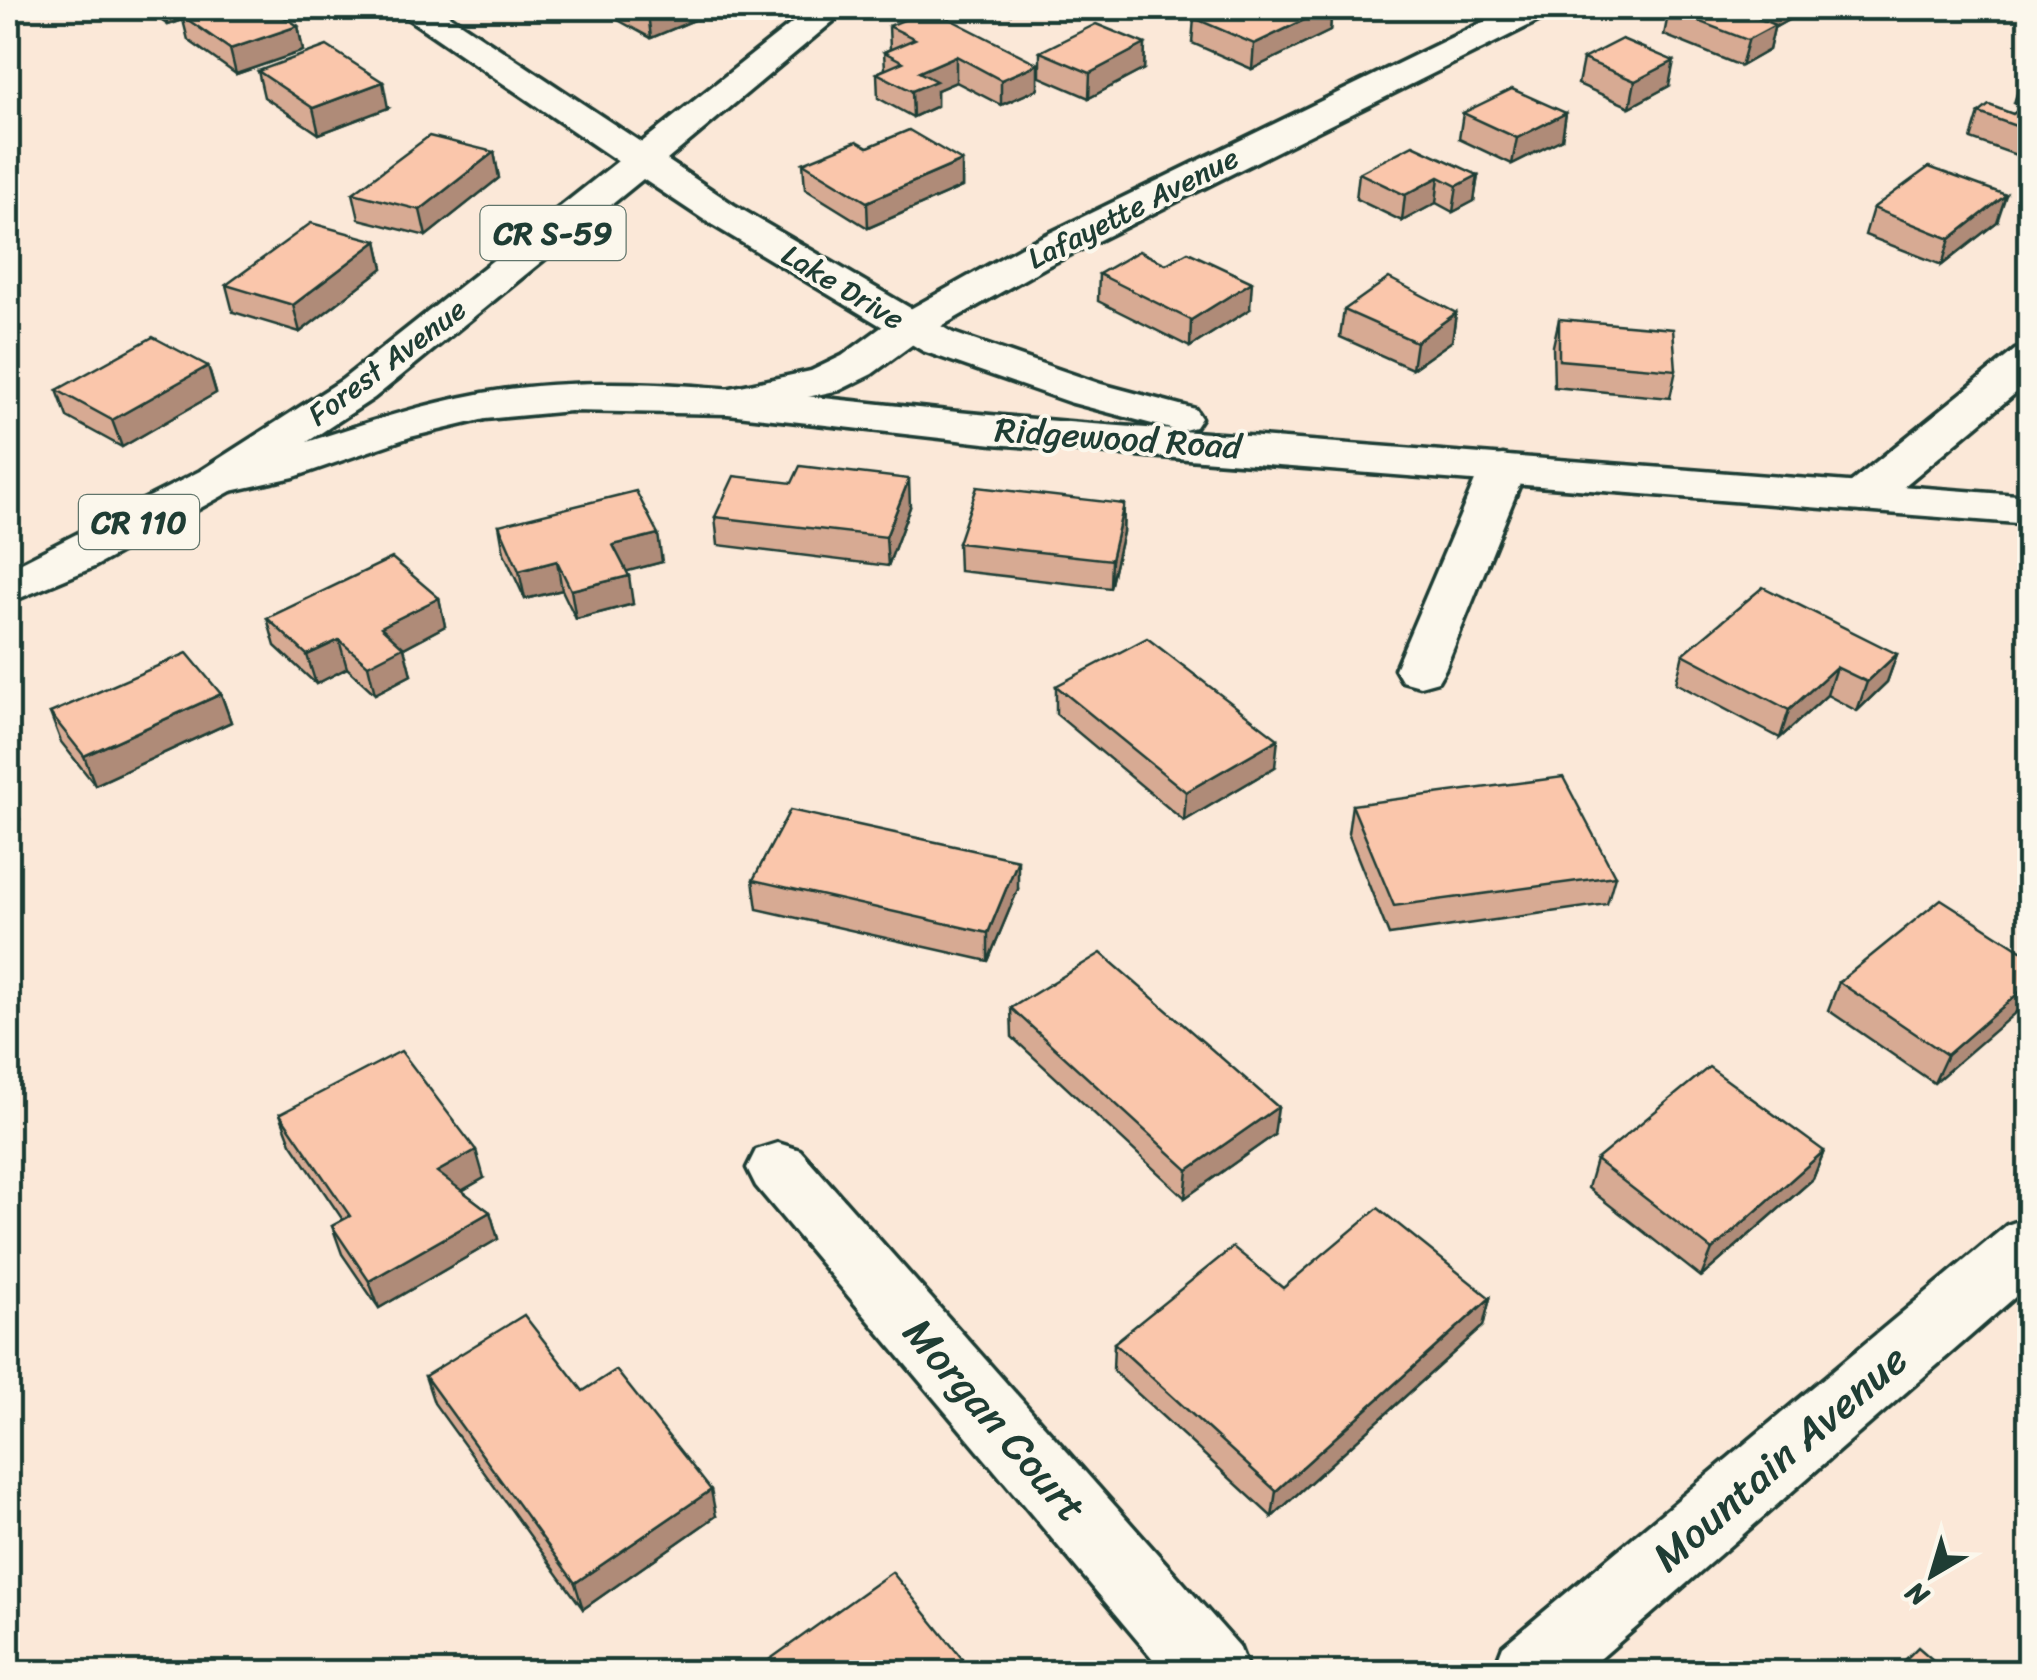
<svg xmlns="http://www.w3.org/2000/svg" width="2037" height="1680" font-family="Sriracha,sans-serif">
	<style>
		.lines { fill: none; stroke-linecap: round; stroke-linejoin: round }
		.minor-casing { stroke: #1f3d34; stroke-width: 7 }
		.major-casing { stroke: #1f3d34; stroke-width: 7 }
		.minor { fill: #fbf7ec; fill-rule: evenodd }
		.major { fill: #fbf7ec; fill-rule: evenodd }
		.wall { fill: #d7aa93; stroke: #1f3d34; stroke-width: 2.5 }
		.shaded-wall { fill: #af8b78; stroke: #1f3d34; stroke-width: 2.5 }
		.building { fill: #fac6ab; stroke: #1f3d34; stroke-width: 2.5 }
		.labels { text-anchor: middle; dominant-baseline: central; stroke-width: 8; stroke-linejoin: round; paint-order: stroke }
		.far-street-label { font-size: 30px; fill: #1f3d34; stroke: #fbf7ec }
		.shield { fill: #fbf7ec; stroke: #61756b; stroke-width: 2.5 }
		.shield-label { font-size: 32px; font-weight: bold; fill: #1f3d34 }
		.street-label { font-size: 35px; fill: #1f3d34; stroke: #fbf7ec }
		.near-street-label { font-size: 42px; fill: #1f3d34; stroke: #fbf7ec }
	</style>
	<rect width="100%" height="100%" fill="#fbe8d8"/>
	<filter id="ink" filterUnits="userSpaceOnUse"><feTurbulence type="fractalNoise" baseFrequency=".01" numOctaves="2"/><feDisplacementMap in="SourceGraphic" scale="20" xChannelSelector="R" yChannelSelector="G"/><feConvolveMatrix kernelMatrix="1 2 1 2 8 2 1 2 1" color-interpolation-filters="sRGB"/></filter>
	<g filter="url(#ink)">
		<g class="lines">
			<g class="minor-casing">
				<g id="minor">
					<path d="M398,8H438L657,153L662,161L657,169L643,173L629,169L403,15Z"/>
					<path d="M1512,8H1555L1550,15L1049,265L924,336L872,374L840,390L728,414L712,410L706,401L712,392L811,371L842,356L894,318L1021,247Z"/>
					<path d="M2030,346V381L1879,507L1862,511L1845,507L1839,497L1845,487L2015,350Z"/>
					<path d="M1503,455L1519,459L1526,469L1445,669L1438,681L1420,686L1402,681L1395,669L1480,469L1487,459Z"/>
					<path d="M778,1143L800,1150L1239,1646L1249,1672H1164L756,1186L747,1168L756,1150Z"/>
					<path d="M2030,1217V1284L1585,1672H1493L1503,1646L2007,1225Z"/>
				</g>
			</g>
			<g class="major-casing">
				<path id="major" d="M811,8H849L667,160L734,205L953,333L1101,384L1195,409L1201,418L1195,427L1181,431L2030,496V524L993,444L728,414L570,411L485,419L410,437L294,477L231,491L94,567L8,603V569L200,471L342,380ZM643,179L706,221L923,351L1069,402L1175,430C1073,423 972,414 871,403C747,390 607,371 483,393C423,404 365,423 307,442L374,398Z"/>
			</g>
			<use href="#minor" class="minor"/>
			<use href="#major" class="major"/>
		</g>
		<g class="wall">
			<path d="M143,8H270L298,26L303,51L236,74L188,40L183,20L168,25Z"/>
			<path d="M596,8H709L697,12V19L651,38Z"/>
			<path d="M991,8H1023L1011,14Z"/>
			<path d="M1216,8H1332L1330,31L1252,69L1192,43L1194,18Z"/>
			<path d="M1669,10L1790,19L1774,28L1769,50L1741,66L1664,35Z"/>
			<path d="M889,26L1038,64V89L1001,105L956,82L937,90V106L913,117L878,98L877,73L885,69L884,52L890,49Z"/>
			<path d="M1145,44L1144,69L1089,98L1040,77V52Z"/>
			<path d="M1583,59L1669,86L1630,107L1578,84Z"/>
			<path d="M258,71L388,108L319,134L264,97Z"/>
			<path d="M2030,73V160L1971,139L1979,113L2013,114L2023,107L2014,103L2022,78Z"/>
			<path d="M1463,113H1566L1562,139L1512,164L1459,139Z"/>
			<path d="M868,147L962,161V187L868,228L805,189L803,163Z"/>
			<path d="M494,152L499,178L426,236L359,219L353,193Z"/>
			<path d="M1359,173L1478,175L1474,201L1453,212L1436,203L1402,221L1356,199Z"/>
			<path d="M1873,208L1997,222L1942,265L1865,235Z"/>
			<path d="M377,241L383,268L300,332L233,312L226,285Z"/>
			<path d="M1166,264L1250,309L1190,347L1098,301L1099,274Z"/>
			<path d="M1344,310L1456,313L1452,341L1412,369L1340,337Z"/>
			<path d="M1559,319L1676,370L1670,398L1554,387L1553,346Z"/>
			<path d="M208,366L216,393L122,447L67,417L57,390Z"/>
			<path d="M1124,504L1123,532L1110,588L959,571L958,543Z"/>
			<path d="M910,507L888,566L718,545L715,517Z"/>
			<path d="M499,525L662,562L626,571L633,604L576,619L562,590L525,599L504,553Z"/>
			<path d="M439,598L445,626L404,648L411,675L375,694L347,668L316,684L275,646L267,618Z"/>
			<path d="M1683,654H1897L1887,682L1857,711L1827,695L1780,738L1676,683Z"/>
			<path d="M1056,686L1275,767L1184,821L1056,714Z"/>
			<path d="M221,694L231,722L95,785L61,742L50,713Z"/>
			<path d="M2030,797V828L2018,822Z"/>
			<path d="M1352,805L1615,876L1607,904L1389,935L1348,833Z"/>
			<path d="M753,880L1018,889L988,961L757,909Z"/>
			<path d="M2030,956L1934,1083L1828,1010L1839,982Z"/>
			<path d="M1011,1008L1274,1135L1185,1198L1012,1037Z"/>
			<path d="M280,1114L484,1178L462,1191L490,1212L498,1239L379,1308L342,1254L332,1226L343,1220L291,1143Z"/>
			<path d="M1824,1151L1813,1179L1701,1277L1588,1188L1596,1160Z"/>
			<path d="M1283,1288L1490,1298L1483,1326L1272,1517L1113,1371L1114,1343Z"/>
			<path d="M425,1376L583,1391L716,1516L583,1609L434,1403Z"/>
		</g>
		<g class="shaded-wall">
			<path d="M163,8H222L181,15L183,20L168,25Z"/>
			<path d="M661,8H709L697,12V19L651,38L648,13Z"/>
			<path d="M1011,8H1023L1011,14Z"/>
			<path d="M1329,8H1332L1330,31L1252,69L1254,44Z"/>
			<path d="M1772,8H1793L1790,19L1774,28L1769,50L1741,66L1755,17Z"/>
			<path d="M298,26L303,51L236,74L230,49Z"/>
			<path d="M1145,44L1144,69L1089,98L1090,73Z"/>
			<path d="M956,56V82L937,90V106L913,117L912,91L919,72Z"/>
			<path d="M1674,61L1669,86L1630,107L1635,81Z"/>
			<path d="M1038,64V89L1001,105V80Z"/>
			<path d="M383,82L388,108L319,134L313,108Z"/>
			<path d="M1566,113L1562,139L1512,164L1517,138Z"/>
			<path d="M494,152L499,178L426,236L420,210Z"/>
			<path d="M962,161V187L868,228L867,202Z"/>
			<path d="M1478,175L1474,201L1453,212L1457,186Z"/>
			<path d="M1439,177L1436,203L1402,221L1405,195Z"/>
			<path d="M2006,195L1997,222L1942,265L1950,239Z"/>
			<path d="M377,241L383,268L300,332L293,305Z"/>
			<path d="M1252,282L1250,309L1190,347L1191,320Z"/>
			<path d="M1456,313L1452,341L1412,369L1416,342Z"/>
			<path d="M208,366L216,393L122,447L112,420Z"/>
			<path d="M909,479L910,507L888,566L886,537Z"/>
			<path d="M1124,504L1123,532L1110,588L1111,560Z"/>
			<path d="M658,534L662,562L617,574L613,545Z"/>
			<path d="M557,561L562,590L525,599L519,571Z"/>
			<path d="M629,576L633,604L576,619L571,590Z"/>
			<path d="M439,598L445,626L404,648L411,675L375,694L368,665L381,627Z"/>
			<path d="M339,640L347,668L316,684L307,655Z"/>
			<path d="M1897,654L1887,682L1857,711L1867,682Z"/>
			<path d="M1836,667L1827,695L1780,738L1789,710Z"/>
			<path d="M221,694L231,722L95,785L84,756Z"/>
			<path d="M1278,739L1275,767L1184,821L1186,792Z"/>
			<path d="M8,791L20,819L8,825Z"/>
			<path d="M1018,860V889L988,961V933Z"/>
			<path d="M2030,983V1000L1934,1083L1947,1055Z"/>
			<path d="M1278,1107L1274,1135L1185,1198L1188,1170Z"/>
			<path d="M476,1150L484,1178L445,1200L437,1172Z"/>
			<path d="M1824,1151L1813,1179L1701,1277L1712,1250Z"/>
			<path d="M490,1212L498,1239L379,1308L369,1281Z"/>
			<path d="M1490,1298L1483,1326L1272,1517L1276,1491Z"/>
			<path d="M711,1490L716,1516L583,1609L575,1583Z"/>
		</g>
		<g class="building">
			<path d="M205,8H270L298,26L230,49L181,15Z"/>
			<path d="M638,8H661L648,13Z"/>
			<path d="M1216,8H1329L1254,44L1194,18Z"/>
			<path d="M1674,8H1772L1755,17L1775,25L1747,40L1669,10Z"/>
			<path d="M930,9L1038,64L1001,80L956,56L919,72L936,81L912,91L877,73L903,62L884,52L915,39L889,26Z"/>
			<path d="M1096,24L1145,44L1090,73L1040,52Z"/>
			<path d="M1622,39L1674,61L1635,81L1583,59Z"/>
			<path d="M327,46L383,82L313,108L258,71Z"/>
			<path d="M1512,89L1566,113L1517,138L1463,113Z"/>
			<path d="M2030,101V131L1979,113L1989,105L2013,114Z"/>
			<path d="M909,130L962,161L867,202L803,163L857,141L868,147Z"/>
			<path d="M429,136L494,152L420,210L353,193Z"/>
			<path d="M1413,145L1478,175L1457,186L1439,177L1405,195L1359,173Z"/>
			<path d="M1929,167L2006,195L1950,239L1873,208Z"/>
			<path d="M311,223L377,241L293,305L226,285Z"/>
			<path d="M1139,251L1166,264L1188,252L1252,282L1191,320L1099,274Z"/>
			<path d="M1389,278L1456,313L1416,342L1344,310Z"/>
			<path d="M1559,319L1673,329L1676,370L1559,360Z"/>
			<path d="M153,337L208,366L112,420L57,390Z"/>
			<path d="M800,466L909,479L886,537L715,517L734,476L792,483Z"/>
			<path d="M977,487L1124,504L1111,560L958,543Z"/>
			<path d="M636,491L658,534L613,545L629,576L571,590L557,561L519,571L499,525Z"/>
			<path d="M392,558L439,598L381,627L403,647L368,665L339,640L307,655L267,618Z"/>
			<path d="M1763,587L1897,654L1867,682L1836,667L1789,710L1683,654Z"/>
			<path d="M1147,638L1278,739L1186,792L1056,686Z"/>
			<path d="M187,653L221,694L84,756L50,713Z"/>
			<path d="M1563,777L1615,876L1394,906L1352,805Z"/>
			<path d="M790,810L1018,860L988,933L753,880Z"/>
			<path d="M1941,899L2030,956V983L1947,1055L1839,982Z"/>
			<path d="M1101,953L1278,1107L1188,1170L1011,1008Z"/>
			<path d="M401,1051L476,1150L437,1172L490,1212L369,1281L332,1226L350,1216L280,1114Z"/>
			<path d="M1709,1067L1824,1151L1712,1250L1596,1160Z"/>
			<path d="M1378,1208L1490,1298L1276,1491L1114,1343L1233,1247L1283,1288Z"/>
			<path d="M524,1315L583,1391L616,1370L711,1490L575,1583L425,1376Z"/>
			<path d="M892,1572L973,1672H752Z"/>
			<path d="M1918,1647L1947,1672H1893Z"/>
		</g>
	</g>
	<g class="labels">
		<g class="far-street-label">
			<text transform="translate(1133 208) rotate(-27)">Lafayette Avenue</text>
			<text transform="translate(843 287) rotate(31)">Lake Drive</text>
			<text transform="translate(387 362) rotate(-37)">Forest Avenue</text>
		</g>
		<g class="shield">
			<rect x="480.5" y="206" width="145" height="54" rx="8"/>
			<rect x="79" y="495" width="120" height="54" rx="8"/>
		</g>
		<g class="shield-label">
			<text x="553" y="233">CR S-59</text>
			<text x="139" y="522">CR 110</text>
		</g>
		<g class="street-label">
			<text transform="translate(1118 438) rotate(4)">Ridgewood Road</text>
		</g>
		<g class="near-street-label">
			<text transform="translate(995 1420) rotate(49)">Morgan Court</text>
			<text transform="translate(1780 1458) rotate(-41)">Mountain Avenue</text>
		</g>
	</g>
	<rect width="2037" height="1680" fill="none" stroke="#fbf7ec" stroke-width="40"/>
	<rect x="20" y="20" width="1997" height="1640" fill="none" stroke="#1f3d34" stroke-width="4" filter="url(#ink)"/>
	<g transform="translate(1932 1575) rotate(218)" stroke="#fbf7ec" stroke-width="8" paint-order="stroke">
	<path d="M0-8L18 38L0 25L-18 38Z" fill="#1f3d34"/>
	<text y="-15" font-size="28" font-weight="bold" text-anchor="middle" fill="#1f3d34">N</text>
	</g>
</svg>
